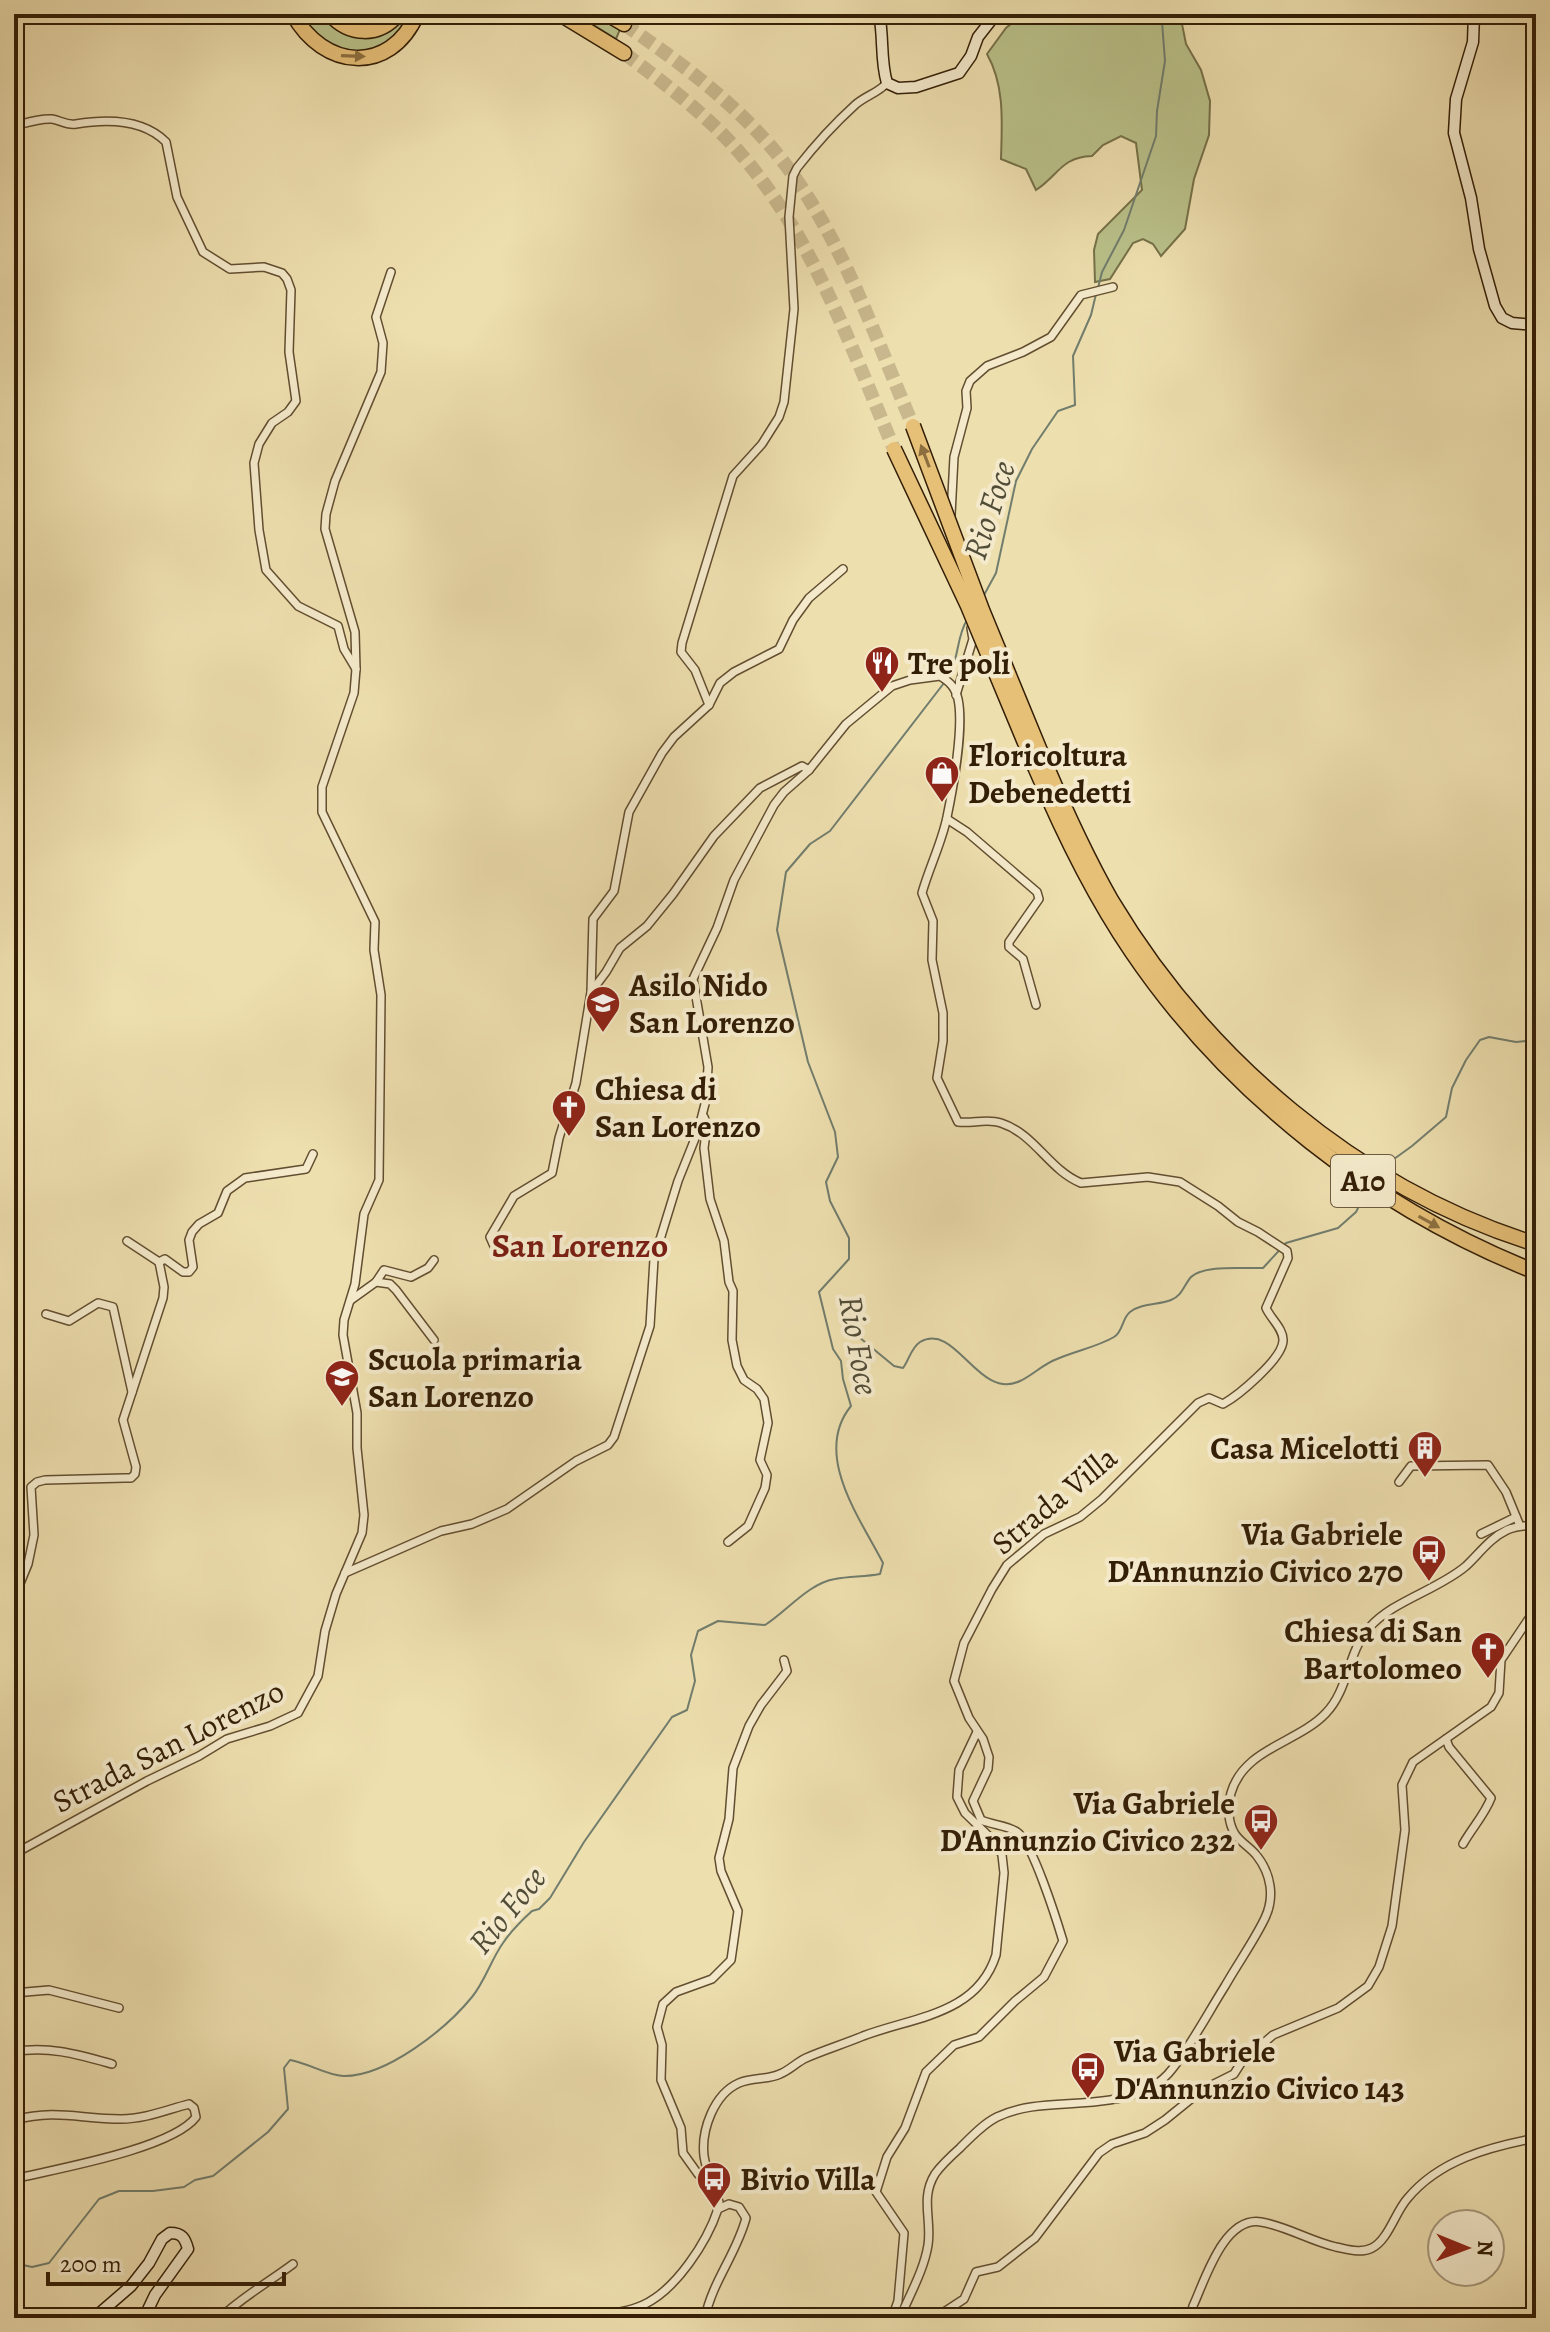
<svg xmlns="http://www.w3.org/2000/svg" width="1550" height="2332" font-family="Alegreya,serif">
	<style>
		.green { fill: #bac18a; stroke: #767048; stroke-width: 2 }
		.lines { fill: none; stroke-linecap: round; stroke-linejoin: round }
		.stream { stroke: #717d6d; stroke-width: 2 }
		.highway-tunnel { stroke: #c9b88d; stroke-width: 14; stroke-dasharray: 14 7; stroke-linecap: butt }
		.street-casing { stroke: #624e30; stroke-width: 10 }
		.secondary-casing { stroke: #331e06; stroke-width: 13 }
		.highway-casing { stroke: #331e06; stroke-width: 17 }
		.street { stroke: #f4eacb; stroke-width: 7 }
		.secondary { stroke: #f4eacb; stroke-width: 10 }
		.highway { stroke: #e7c078; stroke-width: 14 }
		.highway-bridge-casing { stroke: #331e06; stroke-width: 17; stroke-linecap: butt }
		.highway-bridge { stroke: #e7c078; stroke-width: 14 }
		.oneway { fill: #8d6f3f }
		.labels { text-anchor: middle; dominant-baseline: central; stroke-width: 8; stroke-linejoin: round; paint-order: stroke }
		.shield { fill: #f4eacb; stroke: #6d5b41; stroke-width: 2 }
		.shield-label { font-size: 30px; font-weight: bold; fill: #331e06 }
		.poi-label { font-size: 32px; font-weight: bold; fill: #331e06; stroke: #f4eacb; text-anchor: start }
		.street-label { font-size: 32px; fill: #331e06; stroke: #f4eacb }
		.water-label { font-size: 34px; font-style: italic; fill: #524d39; stroke: #f4eacb }
		.neighbourhood-label { font-size: 34px; font-weight: bold; fill: #7a1f14; stroke: #f4eacb }
	</style>
	<rect width="100%" height="100%" fill="#eedfaf"/>
	<filter id="stains"><feTurbulence type="fractalNoise" baseFrequency=".0025" numOctaves="4"/><feColorMatrix values="0 0 0 0 .2 0 0 0 0 .09 0 0 0 0 .02 0 0 0 .5 -.17"/></filter>
	<radialGradient id="worn" r=".72"><stop offset=".6" stop-color="#630" stop-opacity="0"/><stop offset="1" stop-color="#630" stop-opacity=".3"/></radialGradient>
	<g class="green">
		<path d="M298,14H324L343,32L403,14H413L389,45L352,54L324,45Z"/>
		<path d="M576,14H597L621,27L616,39Z"/>
		<path d="M1023,14H1180L1186,44L1201,70L1210,101L1209,135L1194,179L1185,229L1161,256L1153,244L1143,239L1133,243L1110,279L1095,282L1094,250L1098,234L1142,190L1136,143L1121,136L1103,145L1092,156C1061,157 1058,176 1036,190L1026,169L1001,159C1002,123 1005,86 987,54L1006,28Z"/>
	</g>
	<g class="lines">
		<g class="stream">
			<path d="M1098,288L1102,272L1124,230L1156,136L1157,111L1165,61L1162,22L1165,14"/>
			<path d="M984,595L996,573L1016,481L1032,449L1058,411L1075,405L1073,356L1091,315L1096,294"/>
			<path d="M948,678C959,661 956,637 967,620"/>
			<path d="M1383,1167L1412,1146L1446,1117L1452,1088L1466,1060L1480,1040L1489,1037L1516,1042L1536,1040"/>
			<path d="M848,1328L894,1366L903,1368C909,1360 911,1348 920,1342C956,1321 978,1401 1020,1381C1033,1375 1043,1364 1057,1359C1075,1351 1097,1347 1114,1337C1123,1332 1122,1318 1130,1312C1142,1303 1158,1305 1171,1300C1182,1296 1184,1285 1191,1277C1205,1264 1245,1269 1263,1268L1286,1243L1338,1228L1356,1212L1366,1192"/>
			<path d="M14,2263L32,2267L49,2263L99,2199L119,2191H153L184,2187L195,2180L213,2176L268,2132L288,2109L284,2068L290,2060C308,2063 326,2075 343,2076C386,2077 446,2029 472,1997C485,1981 491,1960 503,1943C511,1931 521,1921 532,1911L539,1909L550,1898L584,1842L672,1717L687,1710L695,1681L691,1655L698,1631L718,1621L765,1625C787,1611 809,1583 835,1579C850,1576 864,1577 880,1574L883,1563C860,1518 812,1454 851,1406L843,1379L841,1361L833,1349L819,1292L849,1259V1238L830,1201L826,1182L838,1157L835,1132L808,1062L777,930L786,872L810,844L830,831L944,683"/>
		</g>
		<g class="highway-tunnel">
			<path d="M624,24C684,65 744,109 788,168C844,244 876,339 913,426"/>
			<path d="M624,53C664,83 706,114 739,152C813,237 851,347 894,449"/>
		</g>
		<g class="street-casing">
			<g id="street">
				<path d="M14,126C26,123 39,118 52,119C60,120 67,126 76,124C106,119 143,119 166,142L177,197L203,252L230,269L264,267L282,273L287,279L291,290L289,352L296,401L288,412L272,423L259,444L254,463L259,530L266,570L298,606L338,626L344,649L356,669"/>
				<path d="M951,515L954,457L967,408L966,391L970,381L987,366L1023,352L1051,337L1081,295L1113,287"/>
				<path d="M956,695L973,639L971,628"/>
				<path d="M709,705L695,670L681,652L682,643L733,476L762,444L779,417L784,402L794,309L789,217L793,176L797,168C815,145 834,124 855,105C865,96 878,93 887,83"/>
				<path d="M947,819L967,832L1037,892L1039,899L1009,942V947L1023,959L1036,1005"/>
				<path d="M591,992L593,919L614,891L629,812L662,753L674,737L709,705L720,683L734,672L779,649L793,620L809,598L843,569"/>
				<path d="M704,1117L707,1125L704,1148L710,1199L724,1241L729,1282L733,1291L732,1340L737,1366L744,1380L757,1389L764,1399L768,1423L760,1460L767,1475L765,1488L748,1526L728,1542"/>
				<path d="M127,1241L159,1262"/>
				<path d="M498,1255L490,1237L514,1196L552,1173L559,1138L576,1083L591,992L606,972L620,948L647,926L673,894L714,836L760,788L802,766L809,770"/>
				<path d="M376,1282L390,1284L396,1290L434,1340"/>
				<path d="M351,1300L376,1282L384,1270L411,1277L428,1268L434,1260"/>
				<path d="M46,1314L69,1321L98,1303L113,1307L132,1392"/>
				<path d="M1399,1482L1411,1466L1488,1465L1506,1492L1520,1526"/>
				<path d="M1481,1534L1516,1517"/>
				<path d="M345,1573L441,1531L472,1524L507,1509L576,1461L608,1445L614,1437L650,1326L654,1259L678,1181L698,1131L706,1100L708,1067L693,979L717,928L734,880L774,805L784,792L809,770L846,724L892,686L910,680L940,676C950,682 955,687 958,699C964,727 953,788 947,817C942,842 929,868 922,893L933,921L932,960L943,1013V1041L937,1078L958,1122C972,1124 987,1118 1001,1123C1035,1134 1049,1170 1081,1183L1148,1177L1180,1182L1218,1206L1238,1222L1258,1232L1287,1251L1288,1258L1266,1308C1270,1318 1284,1329 1283,1341C1282,1359 1239,1395 1223,1404L1209,1398L1198,1403L1102,1499L1080,1517L1044,1534L1007,1565L992,1589L964,1643L954,1681L969,1718L983,1739L989,1757L988,1769L973,1801L981,1820C992,1825 1007,1825 1017,1832C1032,1841 1057,1921 1063,1941L1044,1977L1015,2001L979,2037L954,2045L926,2072L905,2128L887,2157L876,2192L904,2233L898,2301L892,2318"/>
				<path d="M14,1598L28,1564L34,1535L31,1487L37,1482L45,1480L125,1478H131L135,1474L136,1467L123,1420L163,1298L164,1287L159,1262L165,1259L183,1272H189L193,1267L189,1240L192,1232L199,1224L218,1213L227,1191L245,1178L306,1169L313,1154"/>
				<path d="M1446,1739L1449,1747L1491,1798C1485,1814 1472,1828 1463,1844"/>
				<path d="M14,1854L147,1781L199,1756L227,1739L270,1726L298,1713L318,1676L325,1631L336,1594L362,1533L364,1515L357,1448V1413L343,1335L344,1320L355,1284L364,1214L379,1180L381,995L374,950L375,922L322,812V787L354,693L356,669L355,632L325,529L326,514L335,481L381,372L383,343L376,317L391,272"/>
				<path d="M14,1993L49,1990L119,2008"/>
				<path d="M14,2052C47,2045 80,2055 112,2064"/>
				<path d="M14,2120C57,2109 79,2119 121,2119C145,2119 166,2110 189,2104L194,2108L196,2117C172,2149 55,2169 14,2179"/>
				<path d="M713,2186L698,2174L683,2153L681,2128L661,2080L662,2045L657,2027L663,2004L676,1992L712,1979L731,1960L738,1911L721,1871L719,1858L729,1819L733,1768L749,1726L761,1705L787,1671L784,1660"/>
				<path d="M718,2209L719,2202C714,2187 706,2171 704,2156C701,2130 714,2094 739,2083C753,2077 768,2080 780,2074C790,2070 797,2062 806,2058C824,2050 844,2044 863,2036C913,2017 977,2015 996,1955L1004,1873L1002,1855L996,1843L965,1813L957,1797L959,1770L977,1732"/>
				<path d="M220,2318C242,2297 269,2282 293,2264"/>
				<path d="M576,2318C597,2314 624,2314 643,2305C676,2290 707,2242 718,2209L729,2204L739,2207L746,2218C737,2253 712,2282 705,2318"/>
				<path d="M900,2318C910,2294 924,2270 928,2245C932,2220 920,2198 935,2174C942,2164 951,2156 960,2148C971,2137 983,2124 997,2117C1042,2095 1101,2113 1151,2087C1159,2083 1167,2076 1173,2068C1193,2042 1208,2013 1225,1986C1238,1963 1254,1941 1265,1918C1275,1897 1271,1874 1257,1856C1251,1848 1240,1842 1235,1834C1228,1823 1227,1806 1231,1793C1244,1748 1298,1743 1326,1713C1349,1689 1347,1653 1369,1628C1392,1601 1438,1590 1466,1566C1479,1554 1490,1538 1507,1530C1516,1526 1526,1525 1536,1526"/>
				<path d="M935,2318L964,2299L976,2272L998,2267L1035,2238L1099,2153L1112,2144L1145,2133L1165,2120L1202,2090L1234,2074L1241,2063L1273,2035L1338,2008L1368,1986L1379,1967L1392,1926L1405,1830L1402,1785L1413,1762L1491,1707L1499,1693L1501,1660L1536,1608"/>
				<path d="M1190,2318L1193,2306C1205,2280 1224,2216 1261,2222C1286,2226 1310,2241 1336,2247C1347,2249 1360,2254 1372,2248C1388,2240 1395,2213 1407,2199C1439,2160 1489,2147 1536,2138"/>
			</g>
		</g>
		<g class="secondary-casing">
			<g id="secondary">
				<path d="M879,14C884,37 880,60 887,83L898,88L916,87L959,73L971,56L978,37L996,14"/>
				<path d="M1474,14L1473,42L1456,99L1454,133L1471,198L1479,249L1495,306L1502,318L1512,323L1536,325"/>
				<path d="M94,2318L131,2286L149,2263L162,2239L170,2233C182,2233 185,2238 188,2249L155,2295L144,2318"/>
			</g>
		</g>
		<g class="highway-casing">
			<g id="highway">
				<path d="M293,14C323,69 390,76 417,14"/>
				<path d="M330,14C349,36 379,37 398,14"/>
				<path d="M560,14L624,53"/>
				<path d="M607,14L624,24"/>
				<path d="M1045,763C1065,810 1086,856 1111,900C1206,1059 1358,1189 1536,1244"/>
				<path d="M1036,769C1063,833 1093,895 1132,952C1229,1095 1376,1209 1536,1272"/>
			</g>
		</g>
		<use href="#street" class="street"/>
		<use href="#secondary" class="secondary"/>
		<use href="#highway" class="highway"/>
		<g class="highway-bridge-casing">
			<g id="highway-bridge">
				<path d="M913,426L982,610L1045,763"/>
				<path d="M894,449L968,606L1036,769"/>
			</g>
		</g>
		<use href="#highway-bridge" class="highway-bridge"/>
	</g>
	<defs><path id="oneway-solid" d="M-6-.8H1V-3.2L6.5 0L1 3.2V.8H-6Z" transform="scale(2)"/></defs>
	<g class="oneway">
		<use href="#oneway-solid" transform="translate(353 56) rotate(2)"/>
		<use href="#oneway-solid" transform="translate(925 456) rotate(-111)"/>
		<use href="#oneway-solid" transform="translate(1429 1222) rotate(29)"/>
	</g>
	<defs>
		<g id="restaurant-pin" transform="scale(1.8)"><path d="M0 17L-7.5 6A9.5 9.5 0 1 1 7.5 6Z" fill="#8f2418" stroke="#f4eacb"/><path d="M-5-6h1v4h1v-4h1v4h1v-4h1v5L-1.5 .5V6h-2V.5L-5-1ZM5-6V6H3V1.5H1.5Q1.5-4 5-6Z" fill="#fff"/></g>
		<g id="shop-pin" transform="scale(1.8)"><path d="M0 17L-7.5 6A9.5 9.5 0 1 1 7.5 6Z" fill="#8f2418" stroke="#f4eacb"/><path d="M-5-2.5h2.3a2.7 3.5 0 0 1 5.4 0H5L5.5 6h-11ZM-1.5-2.5h3a1.5 2.3 0 0 0-3 0Z" fill="#fff"/></g>
		<g id="school-pin" transform="scale(1.8)"><path d="M0 17L-7.5 6A9.5 9.5 0 1 1 7.5 6Z" fill="#8f2418" stroke="#f4eacb"/><path d="M0-5L7-2L0 1L-7-2ZM-4 1L0 2.5L4 1V4Q0 6-4 4Z" fill="#fff"/></g>
		<g id="church-pin" transform="scale(1.8)"><path d="M0 17L-7.5 6A9.5 9.5 0 1 1 7.5 6Z" fill="#8f2418" stroke="#f4eacb"/><path d="M-1.2-6h2.4v3.5h3.3v2.4h-3.3V6h-2.4V-.1h-3.3v-2.4h3.3Z" fill="#fff"/></g>
		<g id="building-pin" transform="scale(1.8)"><path d="M0 17L-7.5 6A9.5 9.5 0 1 1 7.5 6Z" fill="#8f2418" stroke="#f4eacb"/><path d="M-4-6H4V6H1V3H-1V6H-4ZM-2.5-4.3h1.7v1.8h-1.7ZM.8-4.3h1.7v1.8H.8ZM-2.5-1h1.7V.8h-1.7ZM.8-1h1.7V.8H.8Z" fill="#fff"/></g>
		<g id="bus-pin" transform="scale(1.8)"><path d="M0 17L-7.5 6A9.5 9.5 0 1 1 7.5 6Z" fill="#8f2418" stroke="#f4eacb"/><path d="M-5-6H5V4H4V6H2V4H-2V6H-4V4H-5ZM-3.5-4V0h7V-4ZM-3.5 1.2v1.5H-2V1.2ZM2 1.2v1.5H3.5V1.2Z" fill="#fff"/></g>
	</defs>
	<g fill-rule="evenodd">
		<use href="#restaurant-pin" x="882" y="663"/>
		<use href="#shop-pin" x="942" y="773"/>
		<use href="#school-pin" x="603" y="1003"/>
		<use href="#church-pin" x="569" y="1107"/>
		<use href="#school-pin" x="342" y="1377"/>
		<use href="#building-pin" x="1425" y="1448"/>
		<use href="#bus-pin" x="1429" y="1552"/>
		<use href="#church-pin" x="1488" y="1649"/>
		<use href="#bus-pin" x="1261" y="1821"/>
		<use href="#bus-pin" x="1088" y="2069"/>
		<use href="#bus-pin" x="714" y="2179"/>
	</g>
	<g class="labels">
		<rect class="shield" x="1331" y="1155" width="64" height="52" rx="6"/>
		<g class="shield-label">
			<text x="1363" y="1181">A10</text>
		</g>
		<g class="poi-label">
			<text x="908" y="663">Tre poli</text>
			<text x="968" y="755">Floricoltura<tspan x="968" dy="37">Debenedetti</tspan></text>
			<text x="629" y="985">Asilo Nido<tspan x="629" dy="37">San Lorenzo</tspan></text>
			<text x="595" y="1089">Chiesa di<tspan x="595" dy="37">San Lorenzo</tspan></text>
			<text x="368" y="1359">Scuola primaria<tspan x="368" dy="37">San Lorenzo</tspan></text>
			<text x="1399" y="1448" text-anchor="end">Casa Micelotti</text>
			<text x="1403" y="1534" text-anchor="end">Via Gabriele<tspan x="1403" dy="37">D'Annunzio Civico 270</tspan></text>
			<text x="1462" y="1631" text-anchor="end">Chiesa di San<tspan x="1462" dy="37">Bartolomeo</tspan></text>
			<text x="1235" y="1803" text-anchor="end">Via Gabriele<tspan x="1235" dy="37">D'Annunzio Civico 232</tspan></text>
			<text x="1114" y="2051">Via Gabriele<tspan x="1114" dy="37">D'Annunzio Civico 143</tspan></text>
			<text x="740" y="2179">Bivio Villa</text>
		</g>
		<g class="street-label">
			<text transform="translate(1054 1500) rotate(-39)">Strada Villa</text>
			<text transform="translate(168 1746) rotate(-27)">Strada San Lorenzo</text>
		</g>
		<g class="water-label">
			<text transform="translate(989 510) rotate(-72)">Rio Foce</text>
			<text transform="translate(859 1345) rotate(80)">Rio Foce</text>
			<text transform="translate(507 1910) rotate(-51)">Rio Foce</text>
		</g>
		<g class="neighbourhood-label">
			<text x="580" y="1245">San Lorenzo</text>
		</g>
	</g>
	<rect width="1550" height="2332" fill="none" stroke="#eedfaf" stroke-width="48"/>
	<rect x="16" y="16" width="1518" height="2300" fill="none" stroke="#331e06" stroke-width="4"/>
	<rect x="24" y="24" width="1502" height="2284" fill="none" stroke="#331e06" stroke-width="2"/>
	<g transform="translate(1466 2248) rotate(91)"><circle r="38" fill="#f4eacb" stroke="#a7987c" stroke-width="2"/>
	<path d="M0-6L14 30L0 20L-14 30Z" fill="#8f2418"/>
	<text y="-12" font-size="22" font-weight="bold" text-anchor="middle" fill="#331e06">N</text>
	</g>
	<path d="M48 2272v12h236v-12" fill="none" stroke="#331e06" stroke-width="4"/>
	<text x="60" y="2272" font-size="24" fill="#331e06" stroke="#f4eacb" stroke-width="6" paint-order="stroke">200 m</text>
	<rect width="100%" height="100%" filter="url(#stains)"/>
	<rect width="100%" height="100%" fill="url(#worn)"/>
</svg>
